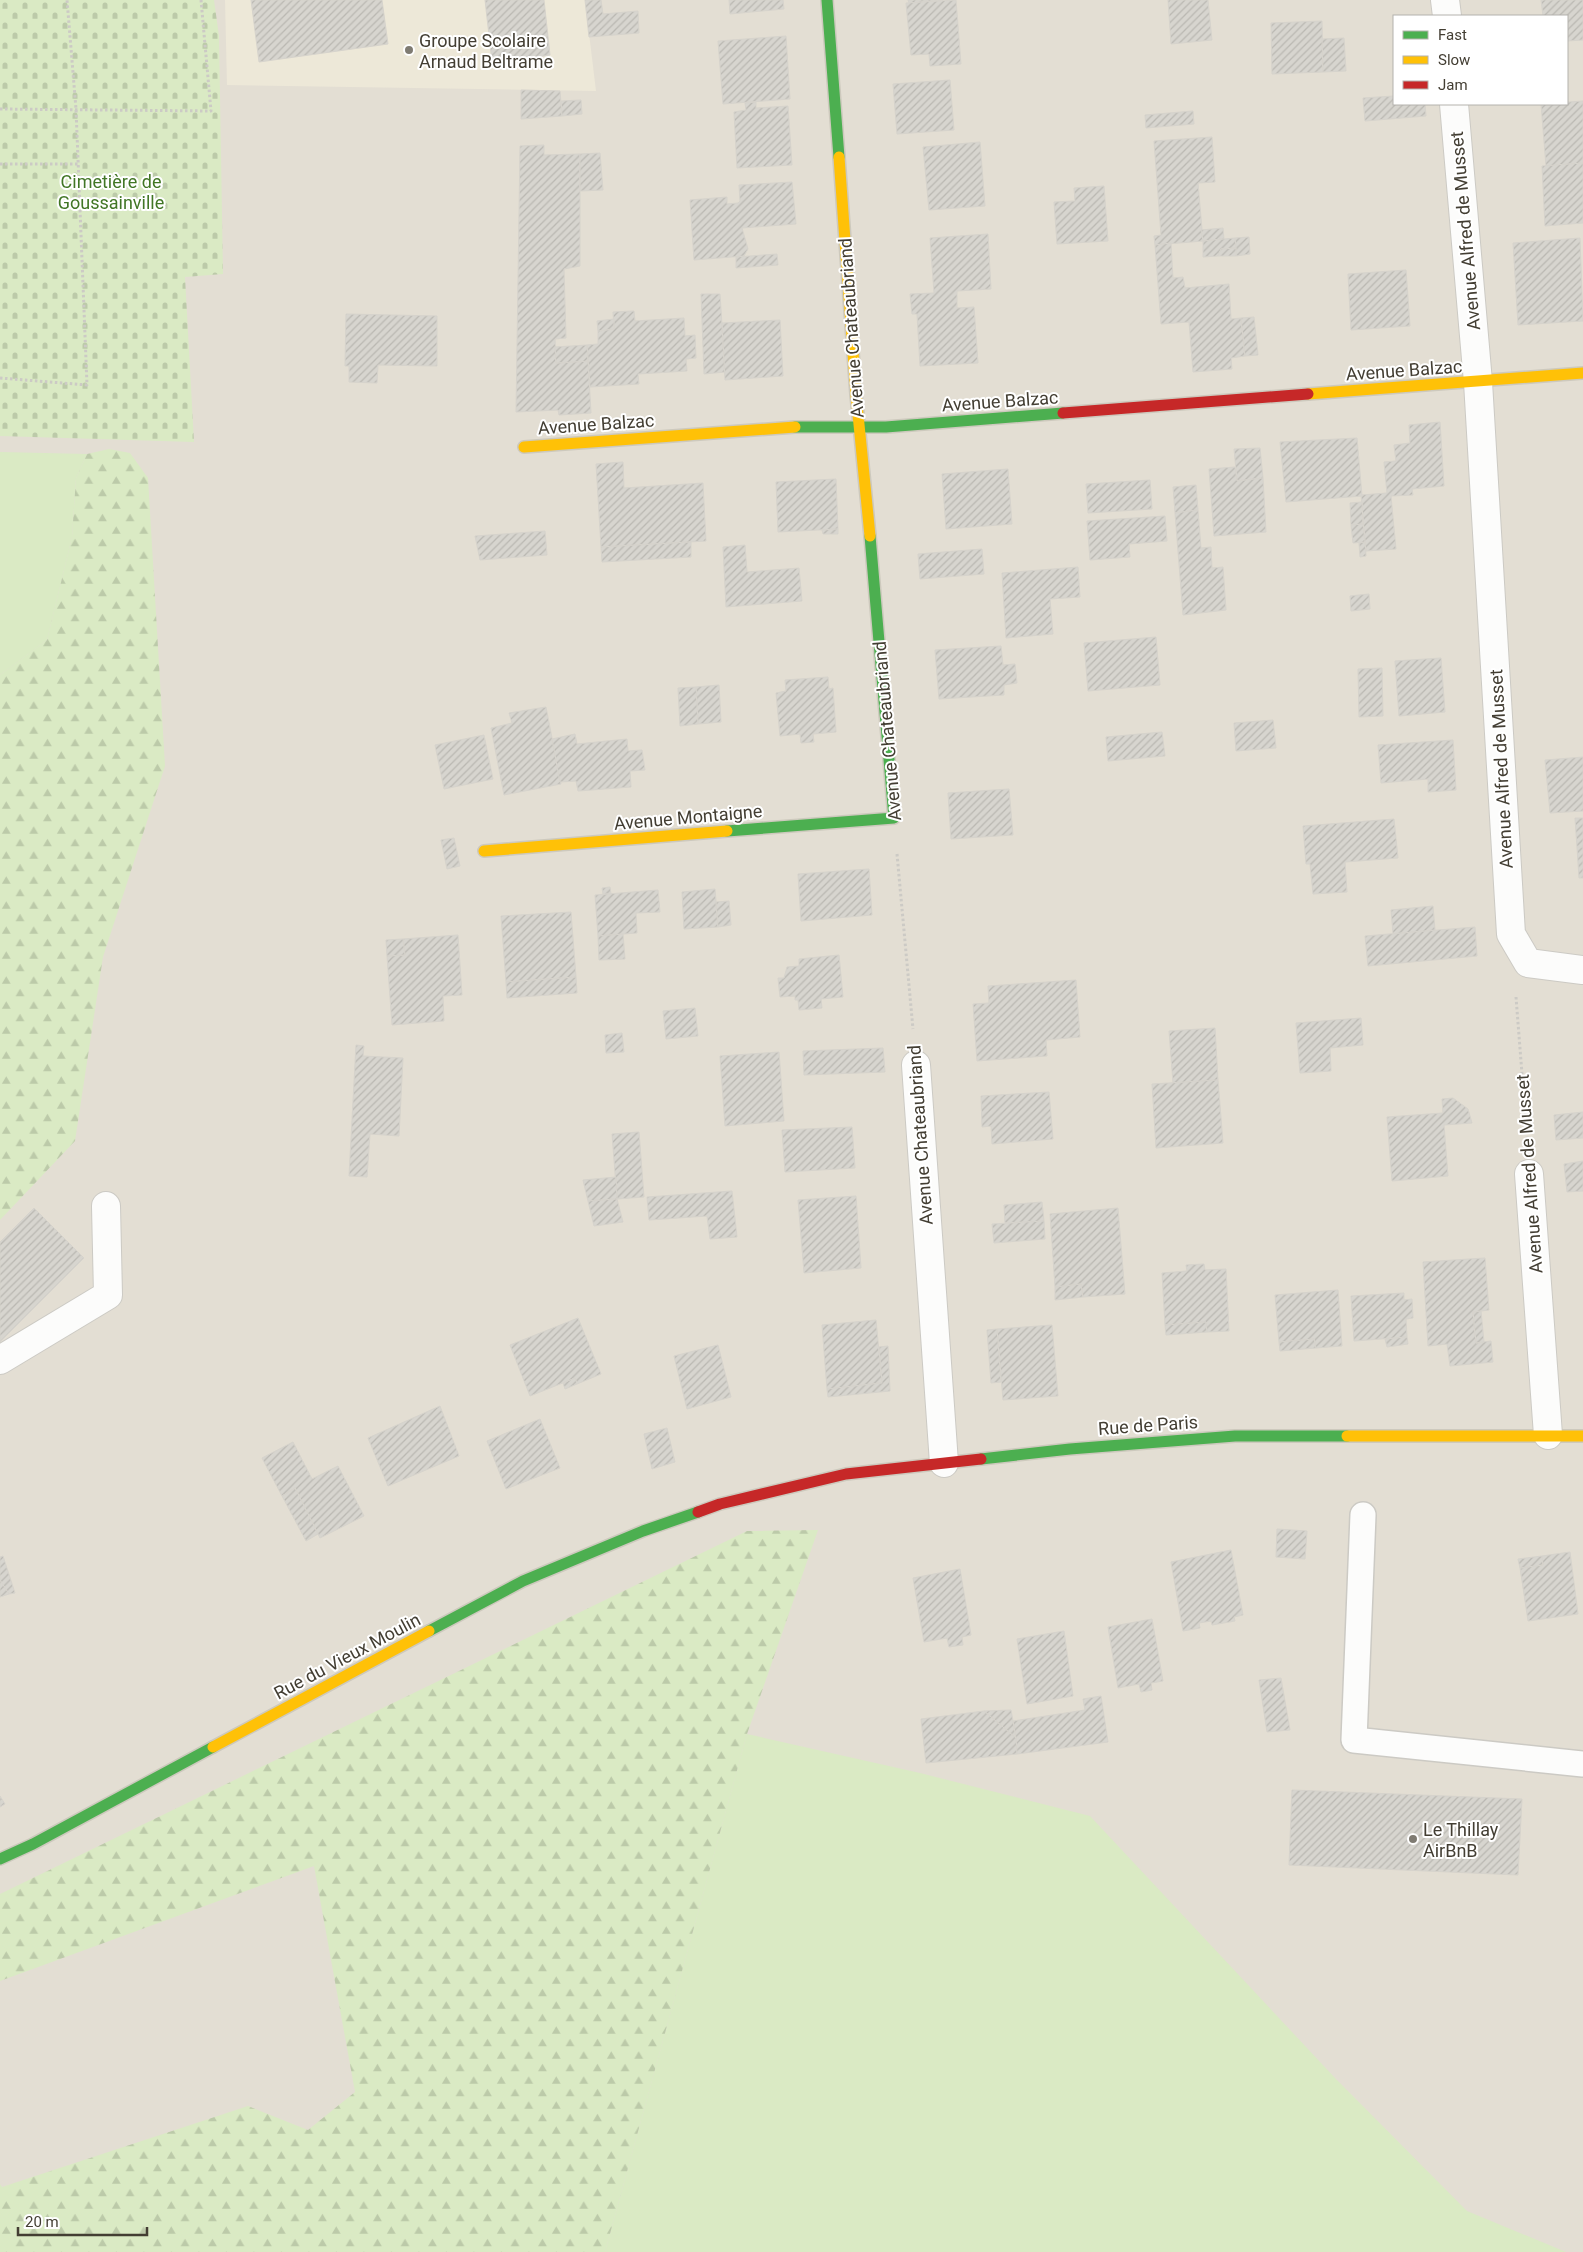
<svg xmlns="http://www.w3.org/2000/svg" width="1583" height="2252" font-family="Roboto,sans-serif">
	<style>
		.residential { fill: #e3ded3; fill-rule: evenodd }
		.education { fill: #ede8d8 }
		.green { fill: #daeac4 }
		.forest { fill: url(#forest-firs) }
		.cemetery { fill: url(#cemetery-stones) }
		.building { fill: url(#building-hatch); stroke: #d6d3cc }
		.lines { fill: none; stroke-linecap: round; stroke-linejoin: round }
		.lane-casing { stroke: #cccac4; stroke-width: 28 }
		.street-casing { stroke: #cccac4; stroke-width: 30 }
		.fast-casing { stroke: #cdc9bd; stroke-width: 14 }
		.slow-casing { stroke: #cdc9bd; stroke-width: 14 }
		.jam-casing { stroke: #cdc9bd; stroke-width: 14 }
		.path { stroke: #cccac5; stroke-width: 3; stroke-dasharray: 2.5 2.5; stroke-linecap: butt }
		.lane { stroke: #fcfcfb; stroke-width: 25 }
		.street { stroke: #fcfcfb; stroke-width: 28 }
		.fast { stroke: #4caf50; stroke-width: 11 }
		.slow { stroke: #ffc107; stroke-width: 11 }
		.jam { stroke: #c62828; stroke-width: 11 }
		.poi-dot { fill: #7f7b72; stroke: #fff; stroke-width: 2 }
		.labels { text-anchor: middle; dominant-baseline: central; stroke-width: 4; stroke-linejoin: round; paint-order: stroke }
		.poi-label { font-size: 18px; fill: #433e33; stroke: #fff; text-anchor: start }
		.park-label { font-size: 18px; fill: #417625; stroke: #fff }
		.street-label { font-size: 18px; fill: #433e33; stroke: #fff }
	</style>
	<defs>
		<pattern id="forest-firs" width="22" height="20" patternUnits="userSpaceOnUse" patternTransform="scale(1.25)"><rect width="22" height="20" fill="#daeac4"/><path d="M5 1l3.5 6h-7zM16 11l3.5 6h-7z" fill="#bccaa9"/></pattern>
		<pattern id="cemetery-stones" width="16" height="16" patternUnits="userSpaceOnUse" patternTransform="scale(1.25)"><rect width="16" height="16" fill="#daeac4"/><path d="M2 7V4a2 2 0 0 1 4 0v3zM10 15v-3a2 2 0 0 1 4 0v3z" fill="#bccaa9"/></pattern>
		<pattern id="building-hatch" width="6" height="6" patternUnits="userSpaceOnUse" patternTransform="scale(1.25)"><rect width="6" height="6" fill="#d7d5cf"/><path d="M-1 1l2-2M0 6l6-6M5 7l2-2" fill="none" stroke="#bab8b2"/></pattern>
	</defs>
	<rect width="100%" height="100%" fill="#eeece6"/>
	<path class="residential" d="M0,0H1583V2252H0ZM1394,16H1567V104H1394Z"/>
	<path class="education" d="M225,0H585L596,91L227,85Z"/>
	<g class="green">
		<path d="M0,452L87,454L76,478L72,537L47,640L0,675Z"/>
		<path d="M747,1734L920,1773L1090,1816L1336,2079L1467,2211L1566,2252H605Z"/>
	</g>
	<g class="forest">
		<path d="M109,449L130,453L148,478L165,766L103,957L75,1141L0,1220V675L47,640L72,537L76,478L87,454Z"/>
		<path d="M818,1530L747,1734L605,2252H0V2184L2,2187L248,2106L308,2130L355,2092L314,1866L0,1981V1894L747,1531Z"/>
	</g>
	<path class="cemetery" d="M0,0H214L219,36L223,274L185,277L194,442L0,436Z"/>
	<g class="building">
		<path d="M251,0H382L388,44L259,62Z"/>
		<path d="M485,0H544L550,55L537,57L538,62L531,63V57L492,62Z"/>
		<path d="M585,0H601L603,14L638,11L639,33L589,37Z"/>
		<path d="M729,0H783L784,9L730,14Z"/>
		<path d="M908,0H943L909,3Z"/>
		<path d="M956,0L961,64L930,66L929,54L911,55L906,3Z"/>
		<path d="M1168,0H1208L1212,40L1171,44Z"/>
		<path d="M1541,0H1583V40L1567,41V16H1543Z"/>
		<path d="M1322,21L1323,72L1272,74L1271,23Z"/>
		<path d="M786,36L790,99L723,104L718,41Z"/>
		<path d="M1344,38L1346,71L1323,72L1322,39Z"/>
		<path d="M950,80L954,130L897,134L893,84Z"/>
		<path d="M521,90L560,91L562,116L521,119Z"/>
		<path d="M1394,96V104H1425L1426,116L1365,121L1363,98Z"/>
		<path d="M581,100L582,114L562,116L561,101Z"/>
		<path d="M1583,101V163L1546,166L1541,104Z"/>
		<path d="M756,102V108L788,106L792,165L737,168L734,112L746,110L745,103Z"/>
		<path d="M1193,111L1194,124L1146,128L1145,115Z"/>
		<path d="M1212,137L1215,182L1198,183L1203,241L1155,245L1154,236L1161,235L1154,141Z"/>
		<path d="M980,142L985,206L929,210L923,147Z"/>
		<path d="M544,145V155L580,154V266L564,269L566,338L555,339L556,363L588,361L591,413L559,415L558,410L516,412L520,146Z"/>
		<path d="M600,153L603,190L580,191V154Z"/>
		<path d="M1583,163V223L1545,226L1542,166Z"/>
		<path d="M792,182L796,224L742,228L748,249L744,256L694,260L690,200L727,197V204L738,203L740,201L739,185Z"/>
		<path d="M1104,186L1108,241L1057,244L1054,202L1075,201L1074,188Z"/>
		<path d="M1223,228L1224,239L1203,241L1201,230Z"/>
		<path d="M988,234L991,289L957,291V308L974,307L978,363L920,366L917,314H912L910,294L934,293L930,238Z"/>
		<path d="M1249,237L1250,254L1236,256L1235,238Z"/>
		<path d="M1235,238L1236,248L1221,249L1218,256L1203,257V241Z"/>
		<path d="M1580,238L1583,321L1518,325L1513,243Z"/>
		<path d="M1171,243L1173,278L1183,277L1185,288L1229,284L1231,319L1241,318L1245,356L1231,358L1232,369L1193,372L1189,322L1161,324L1155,245Z"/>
		<path d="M1236,248V256H1218L1221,249Z"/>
		<path d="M777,254L778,265L736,268V257Z"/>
		<path d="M1406,270L1410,326L1351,330L1348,274Z"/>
		<path d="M701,294H720L725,372L704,374Z"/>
		<path d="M634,311L635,321L684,318L685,336L695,335L696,358L686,359L687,371L638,374L639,384L590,387L587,345L598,344V331L614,329L613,312Z"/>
		<path d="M346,314L437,316V366L378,365L377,383L349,382V366H345Z"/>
		<path d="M1254,317L1258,355L1245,356L1241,318Z"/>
		<path d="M614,319V329L598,331L597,321Z"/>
		<path d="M780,320L783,376L725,380L722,323Z"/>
		<path d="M587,345L588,361L556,363L555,347Z"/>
		<path d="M1440,422L1444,486L1412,489L1413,495L1391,496L1396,549L1366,551L1361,495L1387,493L1384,462L1396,461L1394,445L1410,443L1409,425Z"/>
		<path d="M1357,438L1362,496L1286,502L1280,442Z"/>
		<path d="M1260,448L1263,478L1237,481L1234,449Z"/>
		<path d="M623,462L624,488L703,483L706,541L601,547L596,464Z"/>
		<path d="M1235,467L1237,481L1263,478L1266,532L1214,536L1209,469Z"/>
		<path d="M1008,469L1012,524L946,529L942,474Z"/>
		<path d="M836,479L838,529L778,532L776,482Z"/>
		<path d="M1150,480L1152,509L1088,513L1086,484Z"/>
		<path d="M1196,485L1198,510L1175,513L1173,487Z"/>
		<path d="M1362,502L1363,524L1351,525L1350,503Z"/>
		<path d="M1198,510L1201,548L1211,547L1212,568L1223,567L1226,610L1183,615L1175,513Z"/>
		<path d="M1165,516L1167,541L1129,544L1130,557L1090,560L1087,521Z"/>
		<path d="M1363,524L1365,542L1353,543L1351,525Z"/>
		<path d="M838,529V534H823L822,530Z"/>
		<path d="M545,531L547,555L480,560L475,536Z"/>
		<path d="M691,542V557L602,562L601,547Z"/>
		<path d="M1365,542L1366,556L1360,557L1359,543Z"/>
		<path d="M745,545L747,572L799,568L802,601L726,607L723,547Z"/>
		<path d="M982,549L984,574L920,579L918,554Z"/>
		<path d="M1078,567L1080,597L1050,599L1053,634L1006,638L1002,573Z"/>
		<path d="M1369,594L1370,609L1351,611L1350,596Z"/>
		<path d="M1156,637L1160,685L1088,691L1084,643Z"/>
		<path d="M1001,646L1003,665L1015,664L1017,683L1004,685V695L939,699L935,650Z"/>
		<path d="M1441,658L1445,712L1399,716L1395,661Z"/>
		<path d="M1382,668L1383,716L1359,717L1358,669Z"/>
		<path d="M828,677L829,689L833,688L836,732L813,734L814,742L801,743L800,734L780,736L776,693L786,691L785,680Z"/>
		<path d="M719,685L721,722L698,724L696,687Z"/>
		<path d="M696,687L698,724L680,726L678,688Z"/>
		<path d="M546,707L561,784L504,795L491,728L512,723L509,713Z"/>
		<path d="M1273,720L1276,748L1236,751L1234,723Z"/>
		<path d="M1162,732L1165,756L1108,761L1106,737Z"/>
		<path d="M575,734L577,744L627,739L628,751L642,750L645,770L630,771L631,787L578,791L576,781L560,782L552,739Z"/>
		<path d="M484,735L493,779L444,789L435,745Z"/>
		<path d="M1453,740L1456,790L1428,792V779L1381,783L1378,745Z"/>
		<path d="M1583,757V811L1550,813L1545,760Z"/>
		<path d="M1009,789L1013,835L951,839L948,793Z"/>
		<path d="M1575,818H1583V847H1577Z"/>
		<path d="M1394,819L1398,858L1345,862L1347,892L1313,894L1310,864H1306L1303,826Z"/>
		<path d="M454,838L460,866L447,869L441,840Z"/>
		<path d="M1577,847H1583V878H1579Z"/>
		<path d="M869,869L872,915L801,921L798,874Z"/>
		<path d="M610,887L611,894H603L602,888Z"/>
		<path d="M715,889L718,927L684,929L682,892Z"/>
		<path d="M658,890L660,912L636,913L637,933L598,936L595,895Z"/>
		<path d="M729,901L731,925L718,927L716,902Z"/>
		<path d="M1433,906L1435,930L1393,934L1391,910Z"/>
		<path d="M571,912L576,977L506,982L501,916Z"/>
		<path d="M1475,927L1477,956L1368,966L1365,936Z"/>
		<path d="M623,934L625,959L599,960L598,936Z"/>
		<path d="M458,935L462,995L443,996L444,1021L392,1025L387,956L405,955L403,939Z"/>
		<path d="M403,939L405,955L387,956L386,940Z"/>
		<path d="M839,955L843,997L821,999L822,1008L799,1010L798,1000H795V996L780,997L778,978H784L787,967L799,966V959Z"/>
		<path d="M576,977L577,993L507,998L506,982Z"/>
		<path d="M1076,980L1080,1037L1046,1040L1047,1056L977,1061L973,1004L989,1003L988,986Z"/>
		<path d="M695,1008L698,1036L666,1039L663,1011Z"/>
		<path d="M1361,1018L1363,1045L1330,1048L1331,1071L1300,1073L1296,1023Z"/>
		<path d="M1215,1028L1218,1080L1173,1083L1169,1031Z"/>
		<path d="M622,1033L624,1052L606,1053L605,1035Z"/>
		<path d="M356,1045L364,1046L363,1056L403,1058L399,1136L370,1134L367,1177L349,1176Z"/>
		<path d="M883,1048L885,1072L804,1075L803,1051Z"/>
		<path d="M779,1052L784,1121L725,1126L720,1056Z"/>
		<path d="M1218,1080L1223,1143L1156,1148L1152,1084Z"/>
		<path d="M1049,1092L1053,1139L992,1144L991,1126L982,1127L981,1096Z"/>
		<path d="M1453,1098L1468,1109L1472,1123L1444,1125L1448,1176L1392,1181L1387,1117L1443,1113L1442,1099Z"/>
		<path d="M1583,1112V1138L1556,1140L1554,1115Z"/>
		<path d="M852,1127L855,1168L785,1172L782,1130Z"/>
		<path d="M639,1132L644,1197L617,1199L612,1134Z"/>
		<path d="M1583,1161V1191L1567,1192L1564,1164Z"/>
		<path d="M616,1177L617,1199L588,1201L583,1180Z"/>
		<path d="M732,1191L737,1237L710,1239L707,1216L649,1220L647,1197Z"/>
		<path d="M856,1196L861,1268L804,1273L798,1200Z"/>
		<path d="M617,1199L623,1222L594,1226L588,1201Z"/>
		<path d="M1042,1202L1044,1221L1005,1223L1004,1205Z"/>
		<path d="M34,1208L84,1258L0,1342V1242Z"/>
		<path d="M1118,1208L1125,1294L1083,1297L1081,1284L1055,1287L1050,1214Z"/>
		<path d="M1044,1221L1045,1239L994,1243L992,1224Z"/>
		<path d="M1485,1258L1489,1310L1473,1312L1476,1343L1491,1341L1493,1362L1450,1366L1447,1344L1428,1346L1423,1262Z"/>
		<path d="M1204,1264L1205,1270L1226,1269L1229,1331L1207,1332L1206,1322L1165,1325L1162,1273L1187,1271L1186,1265Z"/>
		<path d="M1081,1284L1083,1297L1055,1300V1287Z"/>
		<path d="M1338,1290L1342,1346L1316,1348L1314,1339L1279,1342L1275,1295Z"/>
		<path d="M1404,1293V1300L1412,1299L1413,1318L1406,1319L1407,1337L1354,1341L1351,1296Z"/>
		<path d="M1481,1311L1484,1342L1476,1343L1473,1312Z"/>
		<path d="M578,1318L601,1374L577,1384L575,1378L530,1396L510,1345Z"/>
		<path d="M876,1320L882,1383L827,1389L822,1325Z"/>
		<path d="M1206,1322L1207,1332L1166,1335L1165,1325Z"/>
		<path d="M1052,1325L1058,1396L1003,1400L997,1329Z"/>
		<path d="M997,1329L1001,1382L991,1383L987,1330Z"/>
		<path d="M1407,1337L1408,1344L1387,1347L1385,1339Z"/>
		<path d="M1314,1339L1316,1348L1280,1351L1279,1342Z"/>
		<path d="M718,1345L731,1397L687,1409L674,1356Z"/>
		<path d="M888,1346L890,1391L828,1397L827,1389L882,1383L879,1347Z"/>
		<path d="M575,1378L577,1384L565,1389L563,1383Z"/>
		<path d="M440,1406L459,1456L388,1486L368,1438Z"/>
		<path d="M540,1419L560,1468L506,1489L487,1441Z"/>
		<path d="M667,1428L675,1462L652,1469L644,1434Z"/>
		<path d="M293,1442L312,1479L338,1466L364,1516L320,1538L295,1488L282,1496L262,1458Z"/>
		<path d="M295,1488L318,1534L306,1541L282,1496Z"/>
		<path d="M1277,1529L1307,1531L1305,1559L1276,1557Z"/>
		<path d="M1231,1550L1243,1615L1234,1617L1235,1621L1212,1625L1211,1621L1199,1623L1200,1628L1183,1631L1171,1562Z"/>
		<path d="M1570,1552L1578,1614L1528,1621L1520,1568L1543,1565L1542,1556Z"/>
		<path d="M3,1556L15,1593L9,1594L0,1580V1557Z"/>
		<path d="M1542,1556L1543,1565L1520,1568L1518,1559Z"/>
		<path d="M960,1569L971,1635L962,1637L963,1645L949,1647L947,1638L924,1642L913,1578Z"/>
		<path d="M0,1580L9,1594L0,1597Z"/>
		<path d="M1152,1619L1163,1681L1151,1683L1152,1690L1141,1692L1139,1684L1118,1688L1108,1627Z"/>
		<path d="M1064,1631L1073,1696L1027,1704L1017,1639Z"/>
		<path d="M1281,1678L1290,1730L1267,1732L1259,1680Z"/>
		<path d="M1101,1696L1108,1742L1017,1754L1013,1721L1085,1710L1083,1699Z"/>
		<path d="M1011,1710L1013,1721L1016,1738L984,1711Z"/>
		<path d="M984,1711L1016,1738L1017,1754L926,1763L921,1719Z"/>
		<path d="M1292,1790L1522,1799L1518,1875L1289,1865Z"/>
		<path d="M0,1796L5,1804L0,1807Z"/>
	</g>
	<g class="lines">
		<g class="lane-casing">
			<path id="lane" d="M1363,1515L1354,1740L1583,1764"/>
		</g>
		<g class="street-casing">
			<g id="street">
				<path d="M1445,0L1447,16"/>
				<path d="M1454,104L1478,382L1511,934L1528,963L1583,970"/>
				<path d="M916,1065L944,1463"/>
				<path d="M1529,1174L1548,1435"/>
				<path d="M0,1360L108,1295L106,1206"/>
			</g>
		</g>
		<g class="fast-casing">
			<g id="fast">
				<path d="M827,0L839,157"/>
				<path d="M795,427H886L1063,413"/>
				<path d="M727,831L894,818L870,536"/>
				<path d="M981,1459L1070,1449L1235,1436H1347"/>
				<path d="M429,1631L523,1581L643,1531L698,1512"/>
				<path d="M0,1859L33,1844L213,1747"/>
			</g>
		</g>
		<g class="slow-casing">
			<g id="slow">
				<path d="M839,157L856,394L870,536"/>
				<path d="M1308,394L1583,373"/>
				<path d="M524,447L795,427"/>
				<path d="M484,851L727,831"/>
				<path d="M1347,1436H1583"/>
				<path d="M213,1747L429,1631"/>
			</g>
		</g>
		<g class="jam-casing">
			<g id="jam">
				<path d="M1063,413L1308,394"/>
				<path d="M698,1512L720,1504L846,1474L981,1459"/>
			</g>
		</g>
		<g class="path">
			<path d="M0,109L211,111L201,0"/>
			<path d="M0,164H78"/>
			<path d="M0,378L87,385L76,109L67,0"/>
			<path d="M897,854L913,1029"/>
			<path d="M1516,997L1527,1138"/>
		</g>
		<use href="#lane" class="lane"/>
		<use href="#street" class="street"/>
		<use href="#fast" class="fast"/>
		<use href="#slow" class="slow"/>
		<use href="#jam" class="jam"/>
	</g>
	<g class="poi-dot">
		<circle cx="409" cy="50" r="5"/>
		<circle cx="1413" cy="1839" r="5"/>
	</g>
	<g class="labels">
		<g class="poi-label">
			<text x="419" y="40">Groupe Scolaire<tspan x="419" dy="21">Arnaud Beltrame</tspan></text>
			<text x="1423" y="1829">Le Thillay<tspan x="1423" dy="21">AirBnB</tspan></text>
		</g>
		<g class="park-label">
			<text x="111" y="181">Cimetière de<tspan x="111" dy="21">Goussainville</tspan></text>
		</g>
		<g class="street-label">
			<text transform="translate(1465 231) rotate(-95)">Avenue Alfred de Musset</text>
			<text transform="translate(851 328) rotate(-94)">Avenue Chateaubriand</text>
			<text transform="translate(1404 370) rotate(-4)">Avenue Balzac</text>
			<text transform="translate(1000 401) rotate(-4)">Avenue Balzac</text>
			<text transform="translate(596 424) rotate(-4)">Avenue Balzac</text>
			<text transform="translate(887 731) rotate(-95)">Avenue Chateaubriand</text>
			<text transform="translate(1501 769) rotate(-93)">Avenue Alfred de Musset</text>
			<text transform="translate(688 817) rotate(-5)">Avenue Montaigne</text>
			<text transform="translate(920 1135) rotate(-94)">Avenue Chateaubriand</text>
			<text transform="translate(1529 1174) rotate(-94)">Avenue Alfred de Musset</text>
			<text transform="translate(1148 1425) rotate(-4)">Rue de Paris</text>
			<text transform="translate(347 1656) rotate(-28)">Rue du Vieux Moulin</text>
		</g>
	</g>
	<rect x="1393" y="15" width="175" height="90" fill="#ffffff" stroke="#b4b2ad"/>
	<rect x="1403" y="31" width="25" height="8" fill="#4caf50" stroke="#b4b2ad"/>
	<text x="1438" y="40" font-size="15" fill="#433e33">Fast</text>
	<rect x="1403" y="56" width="25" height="8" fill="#ffc107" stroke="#b4b2ad"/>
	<text x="1438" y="65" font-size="15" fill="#433e33">Slow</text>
	<rect x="1403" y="81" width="25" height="8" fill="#c62828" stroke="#b4b2ad"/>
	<text x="1438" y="90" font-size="15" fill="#433e33">Jam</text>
	<path d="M18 2227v8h129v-8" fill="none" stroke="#433e33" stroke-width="2.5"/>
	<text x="25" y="2227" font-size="15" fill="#433e33" stroke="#ffffff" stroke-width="4" paint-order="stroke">20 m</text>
</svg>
